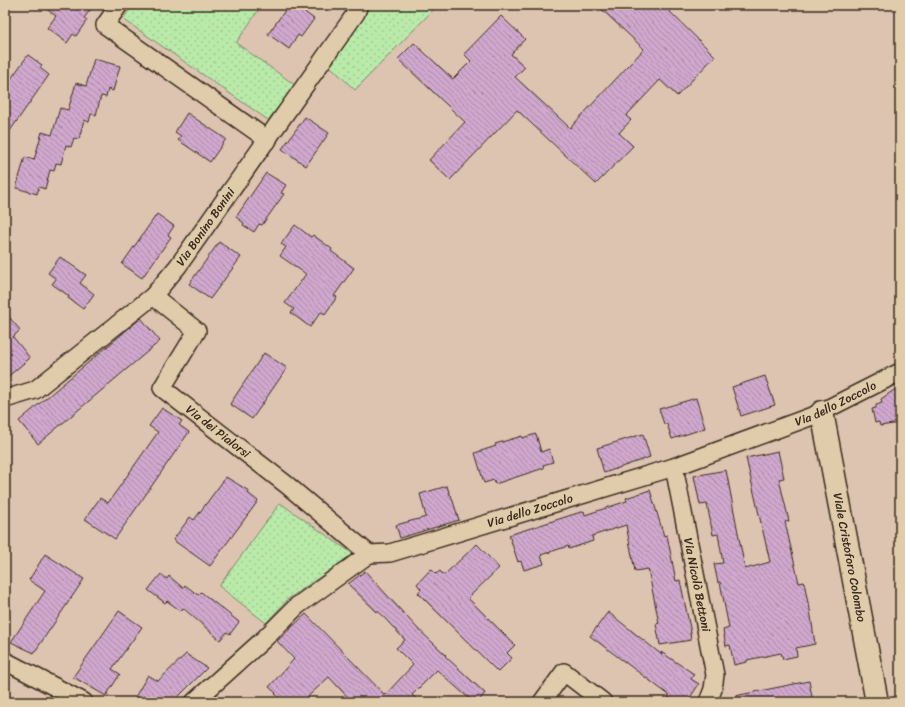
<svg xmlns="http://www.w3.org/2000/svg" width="905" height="707" font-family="Sriracha,sans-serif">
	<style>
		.park { fill: url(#park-dots); stroke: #7a8a64 }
		.building { fill: url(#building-back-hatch); stroke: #3b2a1e }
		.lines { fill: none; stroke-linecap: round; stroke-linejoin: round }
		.minor-casing { stroke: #3b2a1e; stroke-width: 20 }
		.tertiary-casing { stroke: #3b2a1e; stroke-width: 25 }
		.minor { stroke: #e0cbaa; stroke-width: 17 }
		.tertiary { stroke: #e0cbaa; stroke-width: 22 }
		.labels { text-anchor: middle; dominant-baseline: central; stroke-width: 3; stroke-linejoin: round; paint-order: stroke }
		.street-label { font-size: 12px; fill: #3b2a1e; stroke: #e0cbaa }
	</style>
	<defs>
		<pattern id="park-dots" width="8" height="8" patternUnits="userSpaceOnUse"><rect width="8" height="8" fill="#b9eaaa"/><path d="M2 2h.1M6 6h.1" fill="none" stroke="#a0c992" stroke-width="1.8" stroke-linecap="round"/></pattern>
		<pattern id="building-back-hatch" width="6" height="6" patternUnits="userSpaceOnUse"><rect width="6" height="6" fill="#d0a8ce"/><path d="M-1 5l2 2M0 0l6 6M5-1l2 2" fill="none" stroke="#aa89a7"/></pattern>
	</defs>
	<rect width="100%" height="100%" fill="#ddc4b1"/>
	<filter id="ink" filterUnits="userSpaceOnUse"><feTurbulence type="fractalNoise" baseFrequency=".025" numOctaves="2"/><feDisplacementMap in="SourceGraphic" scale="8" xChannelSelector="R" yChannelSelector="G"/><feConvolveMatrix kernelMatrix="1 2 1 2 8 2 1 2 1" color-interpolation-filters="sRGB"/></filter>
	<g filter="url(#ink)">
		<g class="park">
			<path d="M133,5H262L236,43L295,85L268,120L123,19Z"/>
			<path d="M369,5H438L355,90L327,63Z"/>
			<path d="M280,503L353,554L288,599L266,623L219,586Z"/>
		</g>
		<g class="building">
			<path d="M41,5H94L84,18L87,20L76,36L73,34L67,43L47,28L56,16Z"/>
			<path d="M289,5H295L314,19L301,37L298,35L289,49L268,34Z"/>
			<path d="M597,5H663L715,56L677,96L660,80L626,116L631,120L619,133L633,146L596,184L517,110L450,180L429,160L465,122L398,59L414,43L453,79L471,61L464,54L501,16L525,39L511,54L525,67L515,77L570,128L644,49Z"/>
			<path d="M28,55L42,65L40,68L49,75L5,138V87Z"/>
			<path d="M94,59L120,66L113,91L108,89L106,97L101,96L96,115L91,114L89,122L84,120L79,139L74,138L71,147L66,145L61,164L56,163L54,171L50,170L45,189L39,187L37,194L16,188L25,157L34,160L42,132L52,135L60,108L68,110L76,83L86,86Z"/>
			<path d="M187,113L226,139L210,162L178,140L181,136L175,132Z"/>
			<path d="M305,117L329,133L306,166L282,149Z"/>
			<path d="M266,173L286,185L281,193L284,194L262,225L259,224L254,232L243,225L244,223L236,217Z"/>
			<path d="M157,214L174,226L168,235L171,237L142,278L122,264Z"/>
			<path d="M295,225L311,237L313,235L332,249L331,251L354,268L334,296L337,297L325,314L321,312L310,327L291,313L294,309L285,303L306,274L280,256L286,247L281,244Z"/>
			<path d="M219,242L241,257L210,299L189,284Z"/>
			<path d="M60,257L86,275L80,283L94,294L83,309L68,298L69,296L52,284L56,279L48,273Z"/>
			<path d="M5,312L20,330L13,337L30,358L5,379Z"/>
			<path d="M141,318L160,341L38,444L19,421Z"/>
			<path d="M264,353L287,368L252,419L230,404Z"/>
			<path d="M765,376L775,405L741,416L732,387Z"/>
			<path d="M900,386V423L880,426L879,422L875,423L872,409L876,408V405L882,403L881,399Z"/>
			<path d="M696,398L705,428L672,439L667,424H664L659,409Z"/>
			<path d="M162,408L182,421L179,425L189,432L115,539L85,519L100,498L108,503L158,432L149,426Z"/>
			<path d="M536,434L541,452L549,449L553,462L543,465L544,468L495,484L494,480L484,483L475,453L496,446L495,444L522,436V438Z"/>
			<path d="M643,434L650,457L604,473L597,448Z"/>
			<path d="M778,451L784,478L779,479L789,521L785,522L799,583L804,582L808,603H809L815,644L796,648L797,656L783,659L781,653L747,660V662L734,665L730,645L726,646L723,630L729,628L720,582L718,583L714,564L723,563L718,534L713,535L707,504L700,505L694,476L726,470L745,569L770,562L746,458Z"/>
			<path d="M226,477L249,491L248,493L258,501L210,566L173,540L190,517L194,520Z"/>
			<path d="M447,486L450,495H451L459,520L400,538L396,525L426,517L420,494Z"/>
			<path d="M650,490L664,536L667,535L676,581L680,580L691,633H690L691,640L660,645L656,624L659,623L648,569L635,571L626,525L592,536L593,541L569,549L568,546L541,555L544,564L524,570L521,561L518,562L509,535L584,511L585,515L627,501L626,498Z"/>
			<path d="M477,544L499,568L468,598L515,645L507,653L512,658L498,672L418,593L421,589L417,584L431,569L436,574L440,571L444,575Z"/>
			<path d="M45,554L84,579L34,653L11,642L45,591L29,580Z"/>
			<path d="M365,571L417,628L446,655L445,656L485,693L478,702H473L437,670L412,695L420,702H352L329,677L302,702H284L275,694L276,693L269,687L294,659L277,641L306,614L385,695L413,665L396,648L405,640L378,611L377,612L348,584Z"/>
			<path d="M161,574L167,579L169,576L183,588L185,585L198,595L201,592L239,622L230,634L227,632L220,640L183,608L181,611L167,601L165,603L148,590Z"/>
			<path d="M119,611L142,627L112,669L120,674L106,696L73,677Z"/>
			<path d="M608,612L662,655L661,652L694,674L691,679L699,684L687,702H676L668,697L669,695L590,636Z"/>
			<path d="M186,654L207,668L173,702H144L135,697L148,675L158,681Z"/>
			<path d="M809,681L813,702H736L735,696Z"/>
		</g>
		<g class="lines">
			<g class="minor-casing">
				<g id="minor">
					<path d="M119,5L105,25L268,140"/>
					<path id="s1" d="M153,296L197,331L162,388L287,485L369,554"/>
					<path id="s2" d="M5,399L35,390L153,296L178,266L356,13L359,5"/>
					<path id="s3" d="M674,467L715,675L713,689L708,702"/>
					<path d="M5,661L84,702"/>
					<path id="s4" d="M194,702L264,639L297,606L369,554L390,553L674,467L815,415L900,372"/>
					<path d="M542,702L564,672L603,702"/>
				</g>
			</g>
			<g class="tertiary-casing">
				<g id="tertiary">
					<path id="s5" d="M822,412L877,702"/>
				</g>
			</g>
			<use href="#minor" class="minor"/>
			<use href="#tertiary" class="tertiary"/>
		</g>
	</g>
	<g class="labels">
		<g class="street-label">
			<text stroke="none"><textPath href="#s2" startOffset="269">Via Bonino Bonini</textPath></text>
			<text stroke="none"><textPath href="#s4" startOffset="721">Via dello Zoccolo</textPath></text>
			<text stroke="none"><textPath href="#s1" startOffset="194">Via dei Pialorsi</textPath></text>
			<text stroke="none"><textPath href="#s4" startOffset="397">Via dello Zoccolo</textPath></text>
			<text stroke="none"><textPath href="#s5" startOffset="148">Viale Cristoforo Colombo</textPath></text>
			<text stroke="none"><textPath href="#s3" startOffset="120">Via Nicolò Bettoni</textPath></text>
		</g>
	</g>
	<rect width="905" height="707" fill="none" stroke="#e0cbaa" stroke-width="20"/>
	<rect x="10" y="10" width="885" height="687" fill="none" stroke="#3b2a1e" stroke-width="1.5" filter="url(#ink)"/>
</svg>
